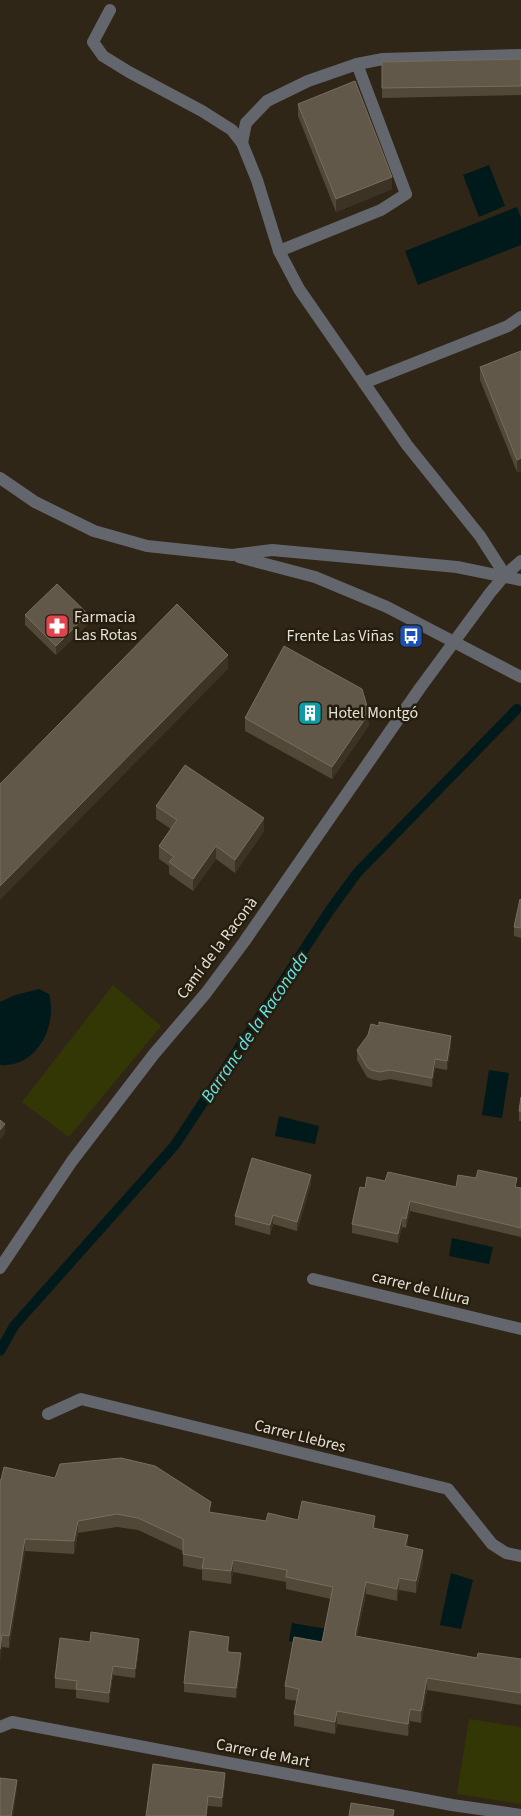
<svg xmlns="http://www.w3.org/2000/svg" width="521" height="1816" font-family="'Source Sans 3',sans-serif">
	<style>
		.green { fill: #333705 }
		.water { fill: #001a1b }
		.lines { fill: none; stroke-linecap: round; stroke-linejoin: round }
		.stream { stroke: #001a1b; stroke-width: 10 }
		.minor { stroke: #64666e; stroke-width: 12 }
		.wall { fill: #514838 }
		.shaded-wall { fill: #3d3324 }
		.building { fill: #615849; stroke: #766e5f }
		.labels { text-anchor: middle; dominant-baseline: central; stroke-width: 5; stroke-linejoin: round; paint-order: stroke }
		.poi-label { font-size: 16px; fill: #e6e1d7; stroke: #251d0e; text-anchor: start }
		.street-label { font-size: 16px; fill: #e6e1d7; stroke: #251d0e }
		.water-label { font-size: 18px; font-style: italic; fill: #64e4e9; stroke: #251d0e }
	</style>
	<rect width="100%" height="100%" fill="#2f2617"/>
	<g class="green">
		<path d="M113,985L161,1026L69,1137L22,1102Z"/>
		<path d="M469,1719L521,1727V1804L457,1794Z"/>
	</g>
	<g class="water">
		<path d="M489,165L505,206L479,217L463,175Z"/>
		<path d="M517,207L521,218V245L418,285L405,251Z"/>
		<path d="M39,989L49,994C58,1025 37,1068 0,1065V1002L15,995Z"/>
		<path d="M489,1070L509,1073L502,1118L482,1115Z"/>
		<path d="M279,1116L319,1126L315,1144L275,1136Z"/>
		<path d="M452,1238L493,1247L489,1264L449,1256Z"/>
		<path d="M451,1573L473,1580L461,1629L440,1625Z"/>
		<path d="M292,1623L333,1630L329,1647L289,1641Z"/>
	</g>
	<g class="lines">
		<path class="stream" d="M0,1351L14,1326L175,1145L330,910L357,873L517,709"/>
		<g class="minor">
			<path d="M110,10L93,42L103,56L129,72L202,111L232,130L242,143L257,180L279,251L299,289L407,445L480,536L505,575"/>
			<path d="M242,143L246,123L267,101L308,81L357,64L383,59L521,55"/>
			<path d="M279,251L381,210L406,194L357,64"/>
			<path d="M364,383L508,326L521,317"/>
			<path d="M0,478L35,502L94,531L147,546L232,555L272,550L457,567L521,580"/>
			<path d="M239,557L315,577L387,607L521,677"/>
			<path d="M0,1268L72,1161L154,1054L206,993L244,942L420,688L490,593L505,575L521,561"/>
			<path d="M313,1279L521,1329"/>
			<path d="M48,1414L81,1399L448,1489L492,1544L506,1553L521,1556"/>
			<path d="M0,1727L12,1722L452,1805L521,1815"/>
		</g>
	</g>
	<g class="wall">
		<path d="M521,59V95L382,98V62Z"/>
		<path d="M298,104L392,189L336,212L298,116Z"/>
		<path d="M521,351V471L517,472L480,380V367Z"/>
		<path d="M25,615L88,624L56,655L25,625Z"/>
		<path d="M245,718L369,725L332,779L245,731Z"/>
		<path d="M156,806L264,831L235,873L216,859L193,891L169,874V866L159,859V846L171,829L156,819Z"/>
		<path d="M521,900V938L514,936V927Z"/>
		<path d="M451,1046L447,1070L435,1068L432,1087L390,1079L380,1081L371,1079L367,1077L357,1060V1050Z"/>
		<path d="M521,1097V1121H519V1111Z"/>
		<path d="M385,1181L456,1187H517L521,1188V1237L410,1211L406,1228L402,1227L398,1243L352,1233V1224L365,1188Z"/>
		<path d="M311,1184L297,1231L273,1224L270,1235L235,1225V1216Z"/>
		<path d="M0,1480L266,1521L298,1520L375,1529L408,1547L423,1562L416,1593L399,1590L397,1601L366,1594L357,1636L477,1658L521,1659V1705L427,1690L421,1723L410,1721L408,1736L337,1724L335,1734L294,1726V1714L297,1701L285,1699V1686L322,1642L331,1599L286,1589V1582L233,1572L231,1584L202,1580V1570L183,1566V1551L138,1530L117,1527L78,1533L74,1554L25,1551L9,1648L2,1647Z"/>
		<path d="M229,1646V1652L241,1662L236,1698L184,1692V1683Z"/>
		<path d="M139,1648L135,1678L113,1675L109,1703L76,1698V1690L55,1688V1678Z"/>
		<path d="M153,1764L225,1783L222,1807L208,1806Z"/>
	</g>
	<g class="shaded-wall">
		<path d="M392,177V189L336,212V199Z"/>
		<path d="M521,458V471L517,472V460Z"/>
		<path d="M88,614V624L56,655V646Z"/>
		<path d="M228,655V669L0,900V886Z"/>
		<path d="M369,713V725L332,779V767Z"/>
		<path d="M264,818V831L235,873V860Z"/>
		<path d="M216,846V859L193,891V879Z"/>
		<path d="M451,1036V1046L447,1070V1061Z"/>
		<path d="M435,1059V1068L432,1087V1078Z"/>
		<path d="M5,1124V1133L0,1140V1130Z"/>
		<path d="M311,1175V1184L297,1231V1222Z"/>
		<path d="M410,1201V1211L406,1228V1219Z"/>
		<path d="M273,1215V1224L270,1235V1225Z"/>
		<path d="M402,1217V1227L398,1243V1234Z"/>
		<path d="M375,1516V1528L373,1540V1528Z"/>
		<path d="M78,1521V1533L74,1554V1541Z"/>
		<path d="M408,1535V1547L405,1546Z"/>
		<path d="M25,1539V1551L9,1648V1636Z"/>
		<path d="M423,1550V1562L416,1593V1581Z"/>
		<path d="M233,1560V1572L231,1584V1571Z"/>
		<path d="M399,1578V1590L397,1601V1589Z"/>
		<path d="M366,1582V1594L355,1648V1636Z"/>
		<path d="M2,1635V1647L0,1662V1649Z"/>
		<path d="M229,1637V1646L227,1661V1652Z"/>
		<path d="M139,1639V1648L135,1678V1669Z"/>
		<path d="M241,1653V1662L236,1698V1688Z"/>
		<path d="M113,1666V1675L109,1703V1693Z"/>
		<path d="M427,1678V1690L421,1723V1711Z"/>
		<path d="M410,1709V1721L408,1736V1724Z"/>
		<path d="M337,1711V1724L335,1734V1722Z"/>
		<path d="M225,1773V1783L222,1807V1798Z"/>
		<path d="M17,1780V1790L13,1816H11Z"/>
		<path d="M208,1796V1806L207,1816H206Z"/>
	</g>
	<g class="building">
		<path d="M521,59V86L382,88V62Z"/>
		<path d="M355,81L392,177L336,199L298,104Z"/>
		<path d="M521,351V458L517,460L480,367Z"/>
		<path d="M57,584L88,614L56,646L25,615Z"/>
		<path d="M177,604L228,655L0,886V784Z"/>
		<path d="M284,646L362,689L369,713L332,767L245,718Z"/>
		<path d="M185,765L264,818L235,860L216,846L193,879L169,862L174,857L159,846L177,820L156,806Z"/>
		<path d="M520,899L521,900V928L514,927Z"/>
		<path d="M379,1022L451,1036L447,1061L435,1059L432,1078L390,1070L380,1072L371,1070L367,1067L357,1050L368,1035L371,1024L379,1026Z"/>
		<path d="M521,1097V1112L519,1111Z"/>
		<path d="M0,1120L5,1124L0,1130Z"/>
		<path d="M252,1158L311,1175L297,1222L273,1215L270,1225L235,1216Z"/>
		<path d="M478,1170L517,1178L515,1187L521,1188V1228L410,1201L406,1219L402,1217L398,1234L352,1224L360,1187L365,1188L367,1177L385,1181L388,1172L456,1187L458,1175L476,1178Z"/>
		<path d="M121,1458L155,1466L211,1502L209,1512L266,1521L268,1513L298,1520L302,1501L375,1516L373,1528L408,1535L405,1546L423,1550L416,1581L399,1578L397,1589L366,1582L355,1636L477,1658L478,1653L521,1659V1693L427,1678L421,1711L410,1709L408,1724L337,1711L335,1722L294,1714L299,1689L285,1686L294,1637L322,1642L333,1587L286,1577L287,1570L233,1560L231,1571L202,1568L204,1558L183,1554V1539L138,1518L117,1514L78,1521L74,1541L25,1539L9,1636L2,1635L0,1649V1480H1L4,1467L55,1478L60,1464Z"/>
		<path d="M190,1631L229,1637L227,1652L241,1653L236,1688L184,1683Z"/>
		<path d="M91,1632L139,1639L135,1669L113,1666L109,1693L76,1689L77,1681L55,1678L60,1638L90,1642Z"/>
		<path d="M153,1764L225,1773L222,1798L208,1796L206,1816H146Z"/>
		<path d="M0,1778L17,1780L11,1816H0Z"/>
		<path d="M351,1803L394,1810L393,1816H349Z"/>
	</g>
	<defs>
		<g id="pharmacy-square" transform="scale(1.25)"><rect x="-9" y="-9" width="18" height="18" rx="4" fill="#e0444e" stroke="#251d0e"/><path d="M-2-6h4v4h4v4h-4v4h-4v-4h-4v-4h4Z" fill="#fff"/></g>
		<g id="bus-square" transform="scale(1.25)"><rect x="-9" y="-9" width="18" height="18" rx="4" fill="#1a4fb4" stroke="#251d0e"/><path d="M-5-6H5V4H4V6H2V4H-2V6H-4V4H-5ZM-3.5-4V0h7V-4ZM-3.5 1.2v1.5H-2V1.2ZM2 1.2v1.5H3.5V1.2Z" fill="#fff"/></g>
		<g id="building-square" transform="scale(1.25)"><rect x="-9" y="-9" width="18" height="18" rx="4" fill="#0f9aa8" stroke="#251d0e"/><path d="M-4-6H4V6H1V3H-1V6H-4ZM-2.5-4.3h1.7v1.8h-1.7ZM.8-4.3h1.7v1.8H.8ZM-2.5-1h1.7V.8h-1.7ZM.8-1h1.7V.8H.8Z" fill="#fff"/></g>
	</defs>
	<g fill-rule="evenodd">
		<use href="#pharmacy-square" x="57" y="626"/>
		<use href="#bus-square" x="411" y="636"/>
		<use href="#building-square" x="310" y="713"/>
	</g>
	<g class="labels">
		<g class="poi-label">
			<text x="74" y="617">Farmacia<tspan x="74" dy="18">Las Rotas</tspan></text>
			<text x="394" y="636" text-anchor="end">Frente Las Viñas</text>
			<text x="328" y="713">Hotel Montgó</text>
		</g>
		<g class="street-label">
			<text transform="translate(217 948) rotate(-53)">Camí de la Raconà</text>
			<text transform="translate(421 1288) rotate(14)">carrer de Lliura</text>
			<text transform="translate(300 1436) rotate(14)">Carrer Llebres</text>
			<text transform="translate(263 1753) rotate(11)">Carrer de Mart</text>
		</g>
		<g class="water-label">
			<text transform="translate(255 1027) rotate(-56)">Barranc de la Raconada</text>
		</g>
	</g>
</svg>
